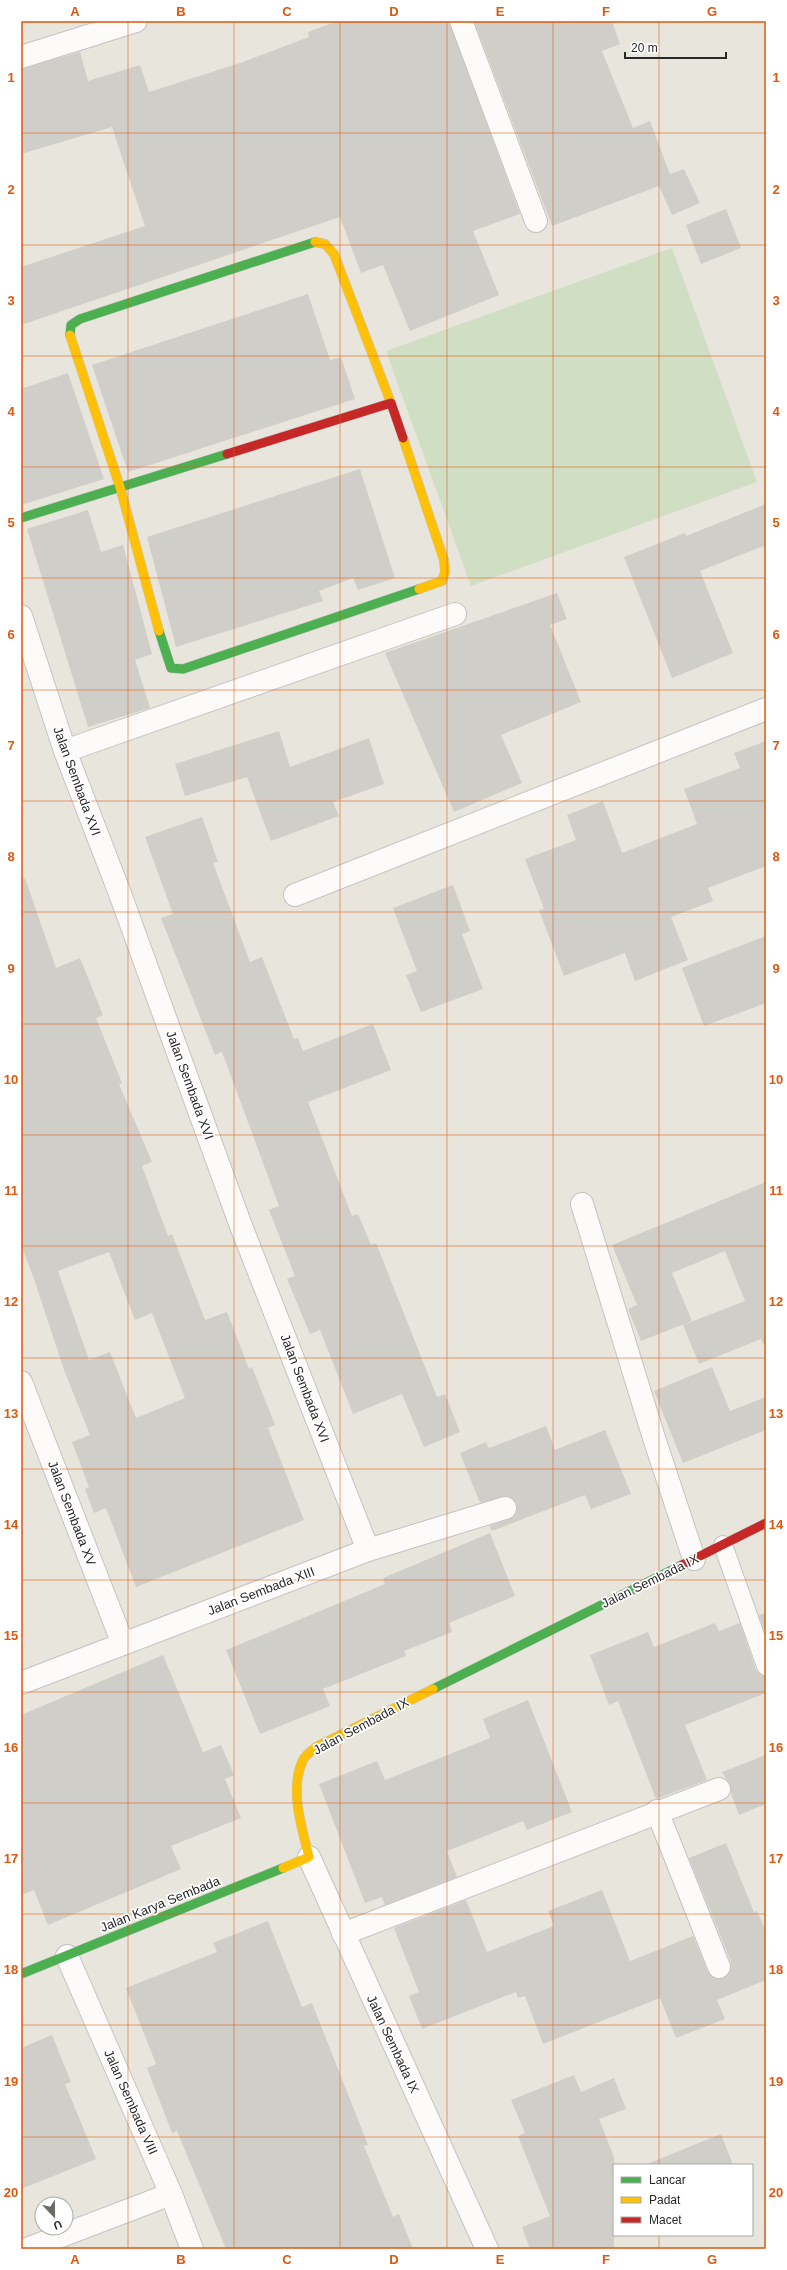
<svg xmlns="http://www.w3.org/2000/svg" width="787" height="2270" font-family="Arial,sans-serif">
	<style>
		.cemetery { fill: #d0dec3 }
		.building { fill: #d0cec8; fill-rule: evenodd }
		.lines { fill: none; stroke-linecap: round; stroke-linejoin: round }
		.lane-casing { stroke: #c4c3c3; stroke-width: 20 }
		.street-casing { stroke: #c4c3c3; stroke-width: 24 }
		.fast-casing { stroke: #c4c3c3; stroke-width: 10 }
		.slow-casing { stroke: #c4c3c3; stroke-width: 10 }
		.jam-casing { stroke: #c4c3c3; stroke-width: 10 }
		.lane { stroke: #fcfbfa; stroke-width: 18 }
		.street { stroke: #fcfbfa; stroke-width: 22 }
		.fast { stroke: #4caf50; stroke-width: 9 }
		.slow { stroke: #ffc107; stroke-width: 9 }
		.jam { stroke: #c62828; stroke-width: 9 }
		.grid { fill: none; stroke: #de570d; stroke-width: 1; stroke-opacity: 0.55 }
		.labels { text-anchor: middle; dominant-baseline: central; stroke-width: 3.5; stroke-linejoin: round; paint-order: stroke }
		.street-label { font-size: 13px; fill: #282828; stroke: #fff }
		.neatline { fill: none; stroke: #de570d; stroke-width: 1.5 }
		.grid-label { font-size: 13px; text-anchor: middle; font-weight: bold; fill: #de570d }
	</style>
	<rect width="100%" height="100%" fill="#e8e5dc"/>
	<path class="cemetery" d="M672,248L757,482L471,586L386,351Z"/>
	<g class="building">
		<path d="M338,21H449L520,214L473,231L499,295L410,331L383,265L361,273L340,217L21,325V267L145,226L112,127L21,154V69L80,52L88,81L140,65L149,92L240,63L309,37L308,32Z"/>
		<path d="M474,21H612L620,44L602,51L633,128L650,121L670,174L684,169L700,203L672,215L659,186L552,226Z"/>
		<path d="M726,209L741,248L701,264L686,225Z"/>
		<path d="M308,294L330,360L341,357L355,399L128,472L92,365Z"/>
		<path d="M68,373L104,479L21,505V389Z"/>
		<path d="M360,469L395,578L358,590L353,578L319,591L323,601L176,647L147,537Z"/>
		<path d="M766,504V545L700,571L733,653L672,678L624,557L685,533L686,536Z"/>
		<path d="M88,510L101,552L123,545L152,654L135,660L150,708L88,727L27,529Z"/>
		<path d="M557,593L567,619L550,625L581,702L501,735L522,783L454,812L385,653Z"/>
		<path d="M279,731L290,767L369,738L384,784L333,802L339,816L271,841L247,777L185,796L175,764Z"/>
		<path d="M766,741V866L708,888L713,901L671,917L688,960L635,981L625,953L564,976L539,910L544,909L525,859L576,840L567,815L603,801L622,853L697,824L684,789L740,768L734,753Z"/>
		<path d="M202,817L218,862L213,863L250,962L262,957L294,1039L298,1038L303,1051L373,1024L391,1070L308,1102L352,1216L358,1214L371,1245L376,1243L437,1397L445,1394L460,1432L424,1447L402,1394L353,1414L320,1330L310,1334L287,1279L295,1276L269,1210L279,1206L222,1052L215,1055L161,918L173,914L145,837Z"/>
		<path d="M25,878L56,968L80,958L103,1015L96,1018L122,1083L119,1084L152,1162L142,1166L168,1236L172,1234L205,1320L227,1312L249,1369L252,1367L275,1425L268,1428L304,1520L136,1587L106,1508L94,1513L85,1489L89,1487L72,1442L90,1435L64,1370L34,1279L21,1245V879ZM109,1252L135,1320L152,1313L185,1398L136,1418L110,1352L89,1360L58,1271Z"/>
		<path d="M453,885L470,931L462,934L483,989L421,1012L406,975L417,971L393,908Z"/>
		<path d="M766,936V1003L704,1026L682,968Z"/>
		<path d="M766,1182V1349L761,1339L699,1364L683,1325L745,1301L725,1251L672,1273L692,1321L641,1341L628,1309L637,1305L612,1245Z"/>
		<path d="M712,1367L730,1411L766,1397V1430L683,1463L654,1391Z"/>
		<path d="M546,1426L555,1450L605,1430L631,1494L591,1509L585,1495L492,1531L489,1526L514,1517L517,1510V1504L513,1499L507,1496L480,1503L460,1453L486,1442L489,1448Z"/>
		<path d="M490,1533L515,1596L449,1623L452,1632L404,1651L406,1656L323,1689L330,1706L260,1734L226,1650L385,1584L383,1578Z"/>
		<path d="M766,1613V1635L759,1615Z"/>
		<path d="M715,1623L719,1631L740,1623L756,1670L760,1674L766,1676V1693L685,1725L707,1780L656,1799L618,1701L609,1705L590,1655L648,1632L654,1647Z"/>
		<path d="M163,1655L203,1752L221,1745L234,1775L225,1779L241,1818L171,1846L181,1869L48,1925L34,1890L21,1895V1715Z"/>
		<path d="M528,1700L572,1812L527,1830L523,1821L447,1851L457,1877L385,1905L382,1897L365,1903L319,1784L377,1761L385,1780L490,1738L483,1719Z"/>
		<path d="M766,1755V1804L739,1815L731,1793L730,1784L722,1772Z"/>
		<path d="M726,1843L754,1912L757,1911L766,1932V1980L717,2000L725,2019L676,2038L660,1998L543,2044L525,1996L518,1998L516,1992L422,2029L409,1996L419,1992L394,1928L466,1900L487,1952L554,1926L548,1911L602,1890L630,1961L693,1936L708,1972L717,1979L724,1978L731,1969V1962L689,1858Z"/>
		<path d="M268,1921L302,2007L312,2003L368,2145L364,2146L393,2217L399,2214L413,2249H226L177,2131L172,2133L147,2068L156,2064L126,1988L217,1952L213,1943Z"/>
		<path d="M52,2035L71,2082L65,2084L96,2159L21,2189V2048Z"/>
		<path d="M574,2075L581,2092L614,2078L626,2109L599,2119L614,2157V2249H530L522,2227L550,2216L518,2136L525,2133L511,2100Z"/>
		<path d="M721,2134L733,2165H647V2164Z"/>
	</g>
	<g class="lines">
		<g class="lane-casing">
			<path id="lane" d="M723,1545L766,1666"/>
		</g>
		<g class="street-casing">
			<g id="street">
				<path d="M461,21L536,221"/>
				<path d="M21,57L136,21"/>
				<path d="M21,616L65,751L119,891L241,1226L368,1550"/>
				<path d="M65,751L455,614"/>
				<path d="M295,895L766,709"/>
				<path d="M582,1204L654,1438L694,1559"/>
				<path d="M21,1382L123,1644"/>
				<path d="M21,1683L368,1550L505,1508"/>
				<path d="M657,1811L719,1967"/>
				<path d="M309,1857L487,2249"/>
				<path d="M343,1934L719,1789"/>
				<path d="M67,1956L171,2194L192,2249"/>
				<path d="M27,2249L171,2194"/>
			</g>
		</g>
		<g class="fast-casing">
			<g id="fast">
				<path d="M70,335L71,325L80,319L315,242"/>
				<path d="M21,518L227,454"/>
				<path d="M159,631L171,668L183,669L419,589"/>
				<path d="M433,1689L682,1565"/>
				<path d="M21,1974L283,1868"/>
			</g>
		</g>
		<g class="slow-casing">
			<g id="slow">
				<path d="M315,242L325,244L334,254L391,403"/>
				<path d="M70,335L120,487L159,631"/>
				<path d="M403,438L444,560L445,572L442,581L419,589"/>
				<path d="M283,1868L309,1857C302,1828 289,1789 303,1760C306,1754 312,1751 316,1747L433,1689"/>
			</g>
		</g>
		<g class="jam-casing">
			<g id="jam">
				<path d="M227,454L391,403L403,438"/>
				<path d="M682,1565L766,1523"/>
			</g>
		</g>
		<use href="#lane" class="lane"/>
		<use href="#street" class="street"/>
		<use href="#fast" class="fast"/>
		<use href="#slow" class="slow"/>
		<use href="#jam" class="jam"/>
	</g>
	<path class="grid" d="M128,21V2249M234,21V2249M340,21V2249M447,21V2249M553,21V2249M659,21V2165M21,133H766M21,245H766M21,356H766M21,467H766M21,578H766M21,690H766M21,801H766M21,912H766M21,1024H766M21,1135H766M21,1246H766M21,1358H766M21,1469H766M21,1580H766M21,1692H766M21,1803H766M21,1914H766M21,2025H766M21,2137H766M659,2235V2249"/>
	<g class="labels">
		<g class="street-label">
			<text transform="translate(77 781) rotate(70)">Jalan Sembada XVI</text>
			<text transform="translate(190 1085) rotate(70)">Jalan Sembada XVI</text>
			<text transform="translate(305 1388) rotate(69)">Jalan Sembada XVI</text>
			<text transform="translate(72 1513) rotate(69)">Jalan Sembada XV</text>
			<text transform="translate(650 1581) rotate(-26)">Jalan Sembada IX</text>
			<text transform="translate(261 1591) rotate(-21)">Jalan Sembada XIII</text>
			<text transform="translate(361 1726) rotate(-28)">Jalan Sembada IX</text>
			<text transform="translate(160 1904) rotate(-22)">Jalan Karya Sembada</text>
			<text transform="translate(393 2044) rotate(65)">Jalan Sembada IX</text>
			<text transform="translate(131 2102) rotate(66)">Jalan Sembada VIII</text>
		</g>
	</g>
	<rect width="787" height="2270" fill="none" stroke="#ffffff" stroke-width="44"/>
	<rect x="613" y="2164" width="140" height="72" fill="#ffffff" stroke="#a9a9a9"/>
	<rect x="621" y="2177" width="20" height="6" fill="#4caf50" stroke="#a9a9a9"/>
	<text x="649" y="2184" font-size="12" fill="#282828">Lancar</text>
	<rect x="621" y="2197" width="20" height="6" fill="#ffc107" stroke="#a9a9a9"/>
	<text x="649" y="2204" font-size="12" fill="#282828">Padat</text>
	<rect x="621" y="2217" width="20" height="6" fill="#c62828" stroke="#a9a9a9"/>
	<text x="649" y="2224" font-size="12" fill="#282828">Macet</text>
	<g transform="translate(54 2216) rotate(158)"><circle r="19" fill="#ffffff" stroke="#a9a9a9"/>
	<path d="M0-3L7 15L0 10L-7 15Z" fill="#6b6a67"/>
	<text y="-6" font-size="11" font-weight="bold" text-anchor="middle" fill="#282828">U</text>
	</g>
	<path d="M625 52v6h101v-6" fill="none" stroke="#282828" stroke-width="2"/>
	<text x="631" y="52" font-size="12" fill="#282828" stroke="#ffffff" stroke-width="3" paint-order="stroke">20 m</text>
	<rect x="22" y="22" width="743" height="2226" class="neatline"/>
	<g class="grid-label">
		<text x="75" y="16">A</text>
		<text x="181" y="16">B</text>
		<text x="287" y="16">C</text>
		<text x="394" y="16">D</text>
		<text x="500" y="16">E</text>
		<text x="606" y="16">F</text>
		<text x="712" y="16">G</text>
		<text x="11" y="82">1</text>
		<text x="776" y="82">1</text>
		<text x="11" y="194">2</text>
		<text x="776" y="194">2</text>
		<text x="11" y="305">3</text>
		<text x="776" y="305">3</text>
		<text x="11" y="416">4</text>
		<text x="776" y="416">4</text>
		<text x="11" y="527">5</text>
		<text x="776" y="527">5</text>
		<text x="11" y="639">6</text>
		<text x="776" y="639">6</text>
		<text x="11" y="750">7</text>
		<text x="776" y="750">7</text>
		<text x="11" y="861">8</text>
		<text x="776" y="861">8</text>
		<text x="11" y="973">9</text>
		<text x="776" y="973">9</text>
		<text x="11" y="1084">10</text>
		<text x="776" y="1084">10</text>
		<text x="11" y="1195">11</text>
		<text x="776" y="1195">11</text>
		<text x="11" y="1306">12</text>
		<text x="776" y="1306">12</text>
		<text x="11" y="1418">13</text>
		<text x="776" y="1418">13</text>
		<text x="11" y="1529">14</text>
		<text x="776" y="1529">14</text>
		<text x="11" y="1640">15</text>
		<text x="776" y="1640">15</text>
		<text x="11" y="1752">16</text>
		<text x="776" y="1752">16</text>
		<text x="11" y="1863">17</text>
		<text x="776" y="1863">17</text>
		<text x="11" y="1974">18</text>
		<text x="776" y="1974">18</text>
		<text x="11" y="2086">19</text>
		<text x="776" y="2086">19</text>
		<text x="11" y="2197">20</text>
		<text x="776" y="2197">20</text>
		<text x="75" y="2264">A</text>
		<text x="181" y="2264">B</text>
		<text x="287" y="2264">C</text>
		<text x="394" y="2264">D</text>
		<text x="500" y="2264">E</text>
		<text x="606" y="2264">F</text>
		<text x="712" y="2264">G</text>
	</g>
</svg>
